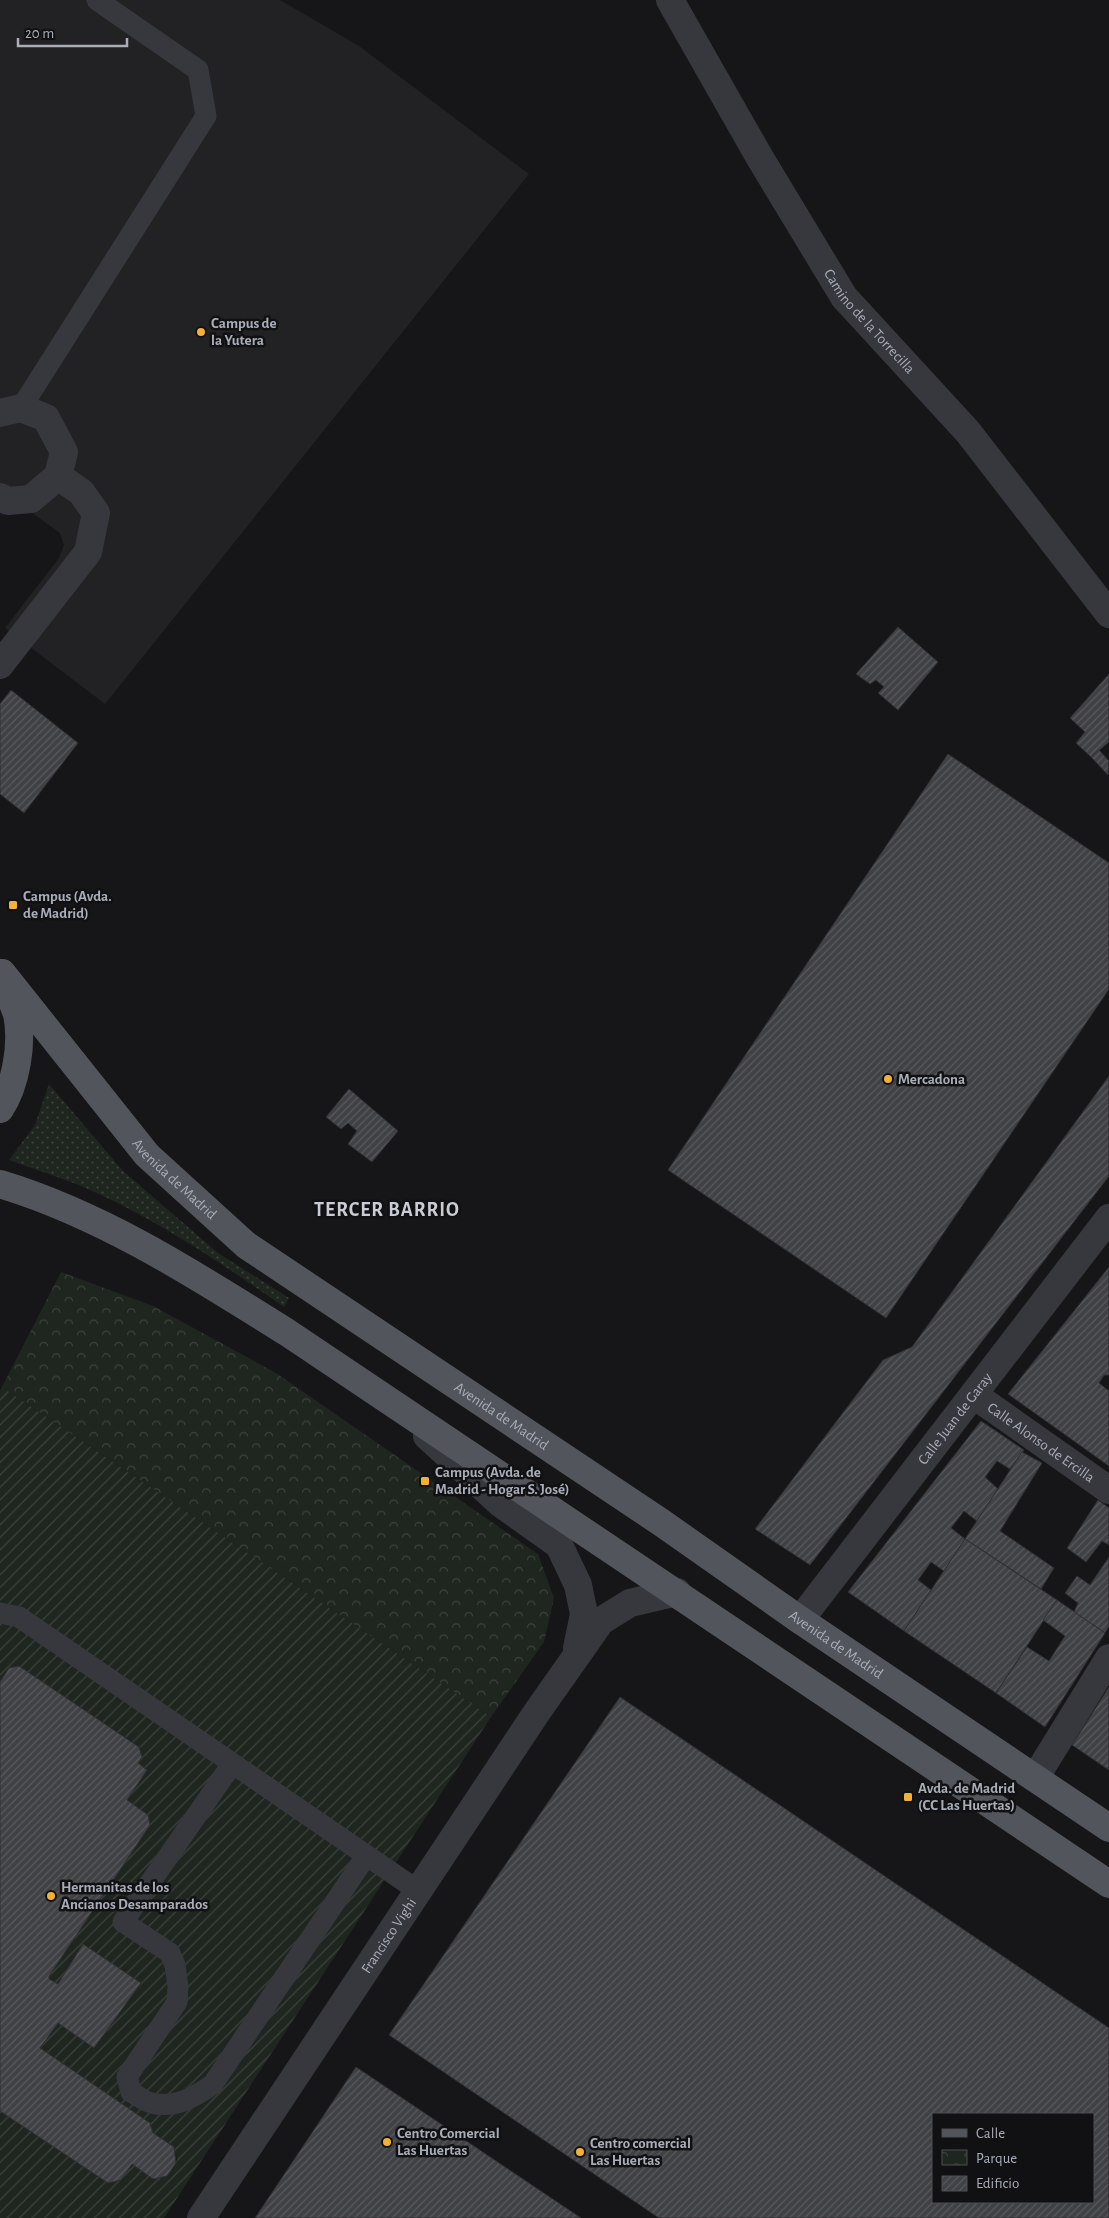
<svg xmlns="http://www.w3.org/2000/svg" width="1109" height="2218" font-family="'Alegreya Sans',sans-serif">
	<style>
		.built { fill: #222225 }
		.grass { fill: url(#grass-dots) }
		.park { fill: url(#park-crowns) }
		.garden { fill: url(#garden-furrows) }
		.building { fill: url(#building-hatch); stroke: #303034; fill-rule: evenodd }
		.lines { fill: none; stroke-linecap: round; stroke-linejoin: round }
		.service { stroke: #37383d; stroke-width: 21 }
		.minor { stroke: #37383d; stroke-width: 28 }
		.primary { stroke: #53555c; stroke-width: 28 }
		.poi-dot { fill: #f2b134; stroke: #111113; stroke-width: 2 }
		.labels { text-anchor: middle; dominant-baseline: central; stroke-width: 5; stroke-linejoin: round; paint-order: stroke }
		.street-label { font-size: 15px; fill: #a8adb8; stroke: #111113 }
		.poi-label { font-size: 15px; font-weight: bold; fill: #a8adb8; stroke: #111113; text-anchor: start }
		.district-label { font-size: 20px; font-weight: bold; letter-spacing: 1px; fill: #c9ccd4; stroke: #111113 }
	</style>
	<defs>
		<pattern id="grass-dots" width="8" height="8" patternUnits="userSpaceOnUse" patternTransform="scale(1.25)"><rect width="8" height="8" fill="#1e261f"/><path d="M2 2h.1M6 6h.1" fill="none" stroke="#3c433d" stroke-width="1.8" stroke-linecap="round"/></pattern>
		<pattern id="park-crowns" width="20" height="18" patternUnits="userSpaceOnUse" patternTransform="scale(1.25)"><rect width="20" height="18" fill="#1e261f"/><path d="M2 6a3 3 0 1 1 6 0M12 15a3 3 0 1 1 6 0" fill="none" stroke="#3c433d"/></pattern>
		<pattern id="garden-furrows" width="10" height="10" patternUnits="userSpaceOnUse" patternTransform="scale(1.25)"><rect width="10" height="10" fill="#1e261f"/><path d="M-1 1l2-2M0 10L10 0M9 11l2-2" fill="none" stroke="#3c433d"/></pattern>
		<pattern id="building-hatch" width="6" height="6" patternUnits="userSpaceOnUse" patternTransform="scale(1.25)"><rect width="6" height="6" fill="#404145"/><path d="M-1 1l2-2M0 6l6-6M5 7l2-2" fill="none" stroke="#595a5e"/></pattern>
	</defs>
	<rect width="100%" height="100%" fill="#161618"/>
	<path class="built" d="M0,0H280L359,46L529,174L105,704L5,628L59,558L64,545L60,533L0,490Z"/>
	<path class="grass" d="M49,1084L123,1171L218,1253L289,1298L284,1307C224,1265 165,1225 99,1194C70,1180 39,1171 9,1160L35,1125Z"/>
	<path class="park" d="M61,1272L153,1306L276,1373L538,1554L554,1598L544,1642L491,1717L2,1387Z"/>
	<path class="garden" d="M2,1387L491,1717L164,2218H0V2111L108,2183L121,2180L132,2164L153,2179L167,2176L177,2160L174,2147L153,2133L150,2123L40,2048L58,2023L94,2047L141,1984H58L49,1979V1976L150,1825L147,1815L127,1800L147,1770L138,1763L142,1757L140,1747L19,1666L0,1682V1391Z"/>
	<g class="building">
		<path d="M898,627L938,662L898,710L878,693L884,687L876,680L870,684L856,674Z"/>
		<path d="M1109,674V742L1091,757L1076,743L1085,732L1070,718Z"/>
		<path d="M11,690L78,743L24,813L0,794V704Z"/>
		<path d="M1099,750L1109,761L1108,775L1091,757Z"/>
		<path d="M948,754L1109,863V989L886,1318L668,1170Z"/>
		<path d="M1109,1076V1176L810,1565L755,1529L883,1360L912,1347Z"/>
		<path d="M349,1089L398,1131L372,1162L348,1144L357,1131L348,1123L341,1129L326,1117Z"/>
		<path d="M1109,1267V1375H1104L1099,1383L1109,1391V1466L1008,1394Z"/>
		<path d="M981,1421L1024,1450L1010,1469L997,1461L985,1477L998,1489L977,1521L964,1511L951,1528L965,1539L944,1571L931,1562L918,1580L931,1590L904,1631L848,1592Z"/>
		<path d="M1022,1452L1042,1463L1000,1531L1054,1568L1041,1589L965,1539Z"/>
		<path d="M1098,1500L1109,1508V1545L1102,1541L1086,1562L1067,1548Z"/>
		<path d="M965,1539L1057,1600L996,1693L904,1631Z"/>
		<path d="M1109,1557V1626L1105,1633L1074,1612L1078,1603L1065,1593L1077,1576L1090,1585Z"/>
		<path d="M1057,1600L1105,1633L1045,1727L996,1693L1027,1647L1049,1661L1065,1636L1043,1620Z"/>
		<path d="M19,1666L139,1747L142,1757L138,1763L147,1770L127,1800L148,1815L150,1825L49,1976V1979L58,1984L83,1944L141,1983L94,2048L58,2023L40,2048L150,2123L153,2133L174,2147L176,2163L167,2176L153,2179L132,2164L121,2180L108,2183L0,2111V1682L9,1668Z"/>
		<path d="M1109,1687V1770L1072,1745Z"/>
		<path d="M620,1697L1109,2028V2218H659L389,2035ZM933,2114H1093V2202H933Z"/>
		<path d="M356,2067L581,2218H255Z"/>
	</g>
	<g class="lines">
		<g class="service">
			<path d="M21,408L206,116L198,70L97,0"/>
			<path d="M0,1613L19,1617L420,1892"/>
			<path d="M232,1764L123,1922L170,1953L175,1965L178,1986L177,2002L127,2077L131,2092C137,2095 145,2102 152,2103C175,2109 195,2097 213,2084L366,1856"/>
		</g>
		<g class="minor">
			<path id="s1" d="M670,0L760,158L844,297L968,432L1109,614"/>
			<path d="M0,413L21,408L46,418L64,452L58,476L31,499L8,501L0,497"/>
			<path d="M0,665L88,552L96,513L81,492L58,476"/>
			<path id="s2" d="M974,1395L1109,1490"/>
			<path d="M427,1436L500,1503L559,1545L578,1585L584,1614L577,1648"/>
			<path id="s3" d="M800,1620L1109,1218"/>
			<path d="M1035,1778L1109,1658"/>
			<path id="s4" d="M201,2218L537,1712L601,1621L630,1603L677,1592"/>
		</g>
		<g class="primary">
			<path id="s5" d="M2,973L147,1155L246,1245L662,1523L800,1620L1109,1828"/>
			<path d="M0,1109C16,1085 23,1043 17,1014C14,1006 10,997 8,988"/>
			<path d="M0,1184C103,1215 197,1276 288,1333L1109,1884"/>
		</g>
	</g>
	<g class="poi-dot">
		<circle cx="201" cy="332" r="5"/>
		<rect x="8" y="900" width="10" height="10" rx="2.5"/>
		<circle cx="888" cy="1079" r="5"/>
		<rect x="420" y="1476" width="10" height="10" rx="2.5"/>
		<rect x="903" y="1792" width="10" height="10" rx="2.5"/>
		<circle cx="51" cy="1896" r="5"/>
		<circle cx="387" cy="2142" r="5"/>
		<circle cx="580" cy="2152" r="5"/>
	</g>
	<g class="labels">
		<g class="street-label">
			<text stroke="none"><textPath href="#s1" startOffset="379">Camino de la Torrecilla</textPath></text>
			<text stroke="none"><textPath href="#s5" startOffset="269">Avenida de Madrid</textPath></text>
			<text stroke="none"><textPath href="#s5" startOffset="674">Avenida de Madrid</textPath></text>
			<text stroke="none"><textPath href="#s3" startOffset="254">Calle Juan de Garay</textPath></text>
			<text stroke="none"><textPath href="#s2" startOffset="82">Calle Alonso de Ercilla</textPath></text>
			<text stroke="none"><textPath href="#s5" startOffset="1079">Avenida de Madrid</textPath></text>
			<text stroke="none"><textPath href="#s4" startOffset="339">Francisco Vighi</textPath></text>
		</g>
		<g class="poi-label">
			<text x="211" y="323">Campus de<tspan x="211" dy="17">la Yutera</tspan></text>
			<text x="23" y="896">Campus (Avda.<tspan x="23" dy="17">de Madrid)</tspan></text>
			<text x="898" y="1079">Mercadona</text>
			<text x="435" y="1472">Campus (Avda. de<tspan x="435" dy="17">Madrid - Hogar S. José)</tspan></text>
			<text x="918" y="1788">Avda. de Madrid<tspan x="918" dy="17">(CC Las Huertas)</tspan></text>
			<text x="61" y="1887">Hermanitas de los<tspan x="61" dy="17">Ancianos Desamparados</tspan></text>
			<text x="397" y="2133">Centro Comercial<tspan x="397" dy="17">Las Huertas</tspan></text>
			<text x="590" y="2143">Centro comercial<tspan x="590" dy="17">Las Huertas</tspan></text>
		</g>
		<g class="district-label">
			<text x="387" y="1210">TERCER BARRIO</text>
		</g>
	</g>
	<rect x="932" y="2113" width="162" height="90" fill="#111113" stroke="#4d4f55"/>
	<rect x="942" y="2129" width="25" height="8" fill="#53555c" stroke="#4d4f55"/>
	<text x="976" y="2138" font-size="15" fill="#a8adb8">Calle</text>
	<rect x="942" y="2150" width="25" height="15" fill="url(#park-crowns)" stroke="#4d4f55"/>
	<text x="976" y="2163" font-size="15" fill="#a8adb8">Parque</text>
	<rect x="942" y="2176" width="25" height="15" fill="url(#building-hatch)" stroke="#4d4f55"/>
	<text x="976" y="2188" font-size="15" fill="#a8adb8">Edificio</text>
	<path d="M18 38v8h109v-8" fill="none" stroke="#a8adb8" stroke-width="2.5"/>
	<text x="25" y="38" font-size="15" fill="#a8adb8" stroke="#111113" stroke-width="4" paint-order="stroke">20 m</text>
</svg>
